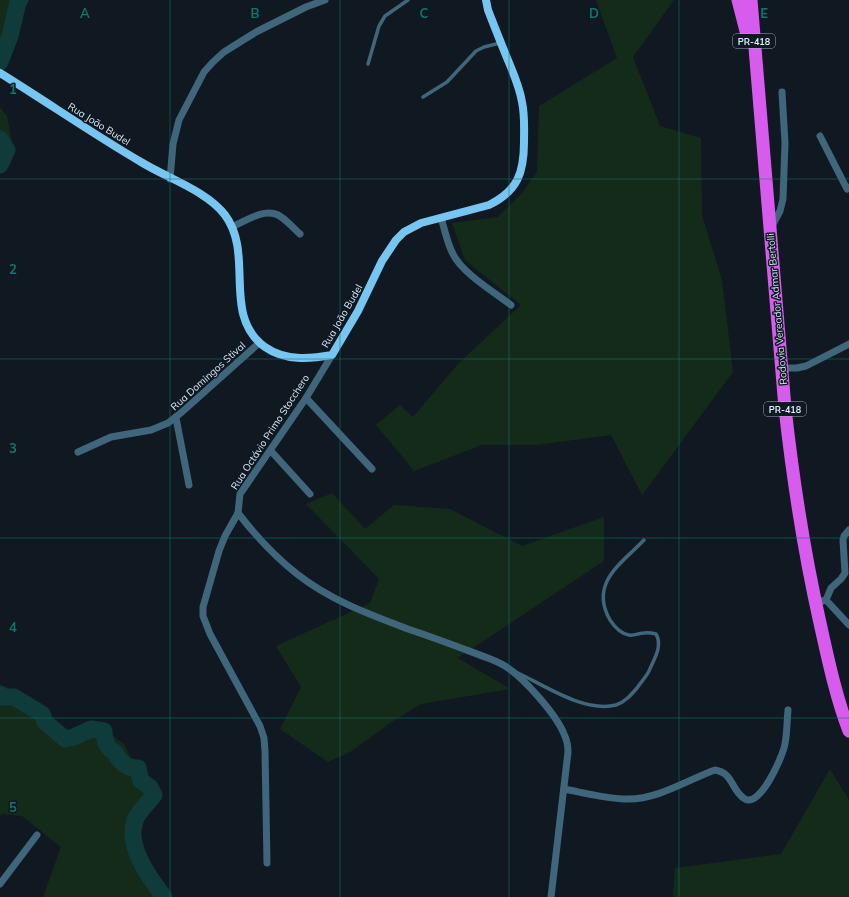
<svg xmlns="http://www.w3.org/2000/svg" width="849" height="897" font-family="Mulish,sans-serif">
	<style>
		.green { fill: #142b1a }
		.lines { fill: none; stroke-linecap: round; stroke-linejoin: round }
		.river { stroke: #0f3b3a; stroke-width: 17 }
		.lane { stroke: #40667b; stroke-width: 3.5 }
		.street { stroke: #40667b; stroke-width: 7 }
		.secondary { stroke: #76c6f1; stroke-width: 8 }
		.highway { stroke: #d75cee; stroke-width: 13 }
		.grid { fill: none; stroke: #0f766e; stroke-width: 1; stroke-opacity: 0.55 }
		.labels { text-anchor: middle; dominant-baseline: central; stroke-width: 3; stroke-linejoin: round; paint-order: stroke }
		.shield { fill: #101921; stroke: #9aabba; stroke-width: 1 }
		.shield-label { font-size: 9px; font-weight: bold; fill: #d5eafb }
		.street-label { font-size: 10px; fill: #d5eafb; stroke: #101921 }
		.grid-label { font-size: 13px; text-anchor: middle; font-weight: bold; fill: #0f766e; stroke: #101921; stroke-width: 3; stroke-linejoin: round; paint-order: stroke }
	</style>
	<rect width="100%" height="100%" fill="#101921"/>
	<g class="green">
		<path d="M0,0H21L16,4L6,50L0,63Z"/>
		<path d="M596,0H674L633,57L660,126L701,138L702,215L722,280L733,372L642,495L611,435L536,445H482L414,471L376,425L400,405L413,417L458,364L521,305L465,260L452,223L498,217L521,194L537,172L539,106L617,58Z"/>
		<path d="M0,107L7,116L12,142L0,162Z"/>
		<path d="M332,493L365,529L394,505L450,509L522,546L604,517V561L458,658L510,689L421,704L393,721L350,752L328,762L280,729L301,687L276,646L370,603L379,579L306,504Z"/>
		<path d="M0,685L23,695L62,736L99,726L124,744L150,797L140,837L142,856L167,888L169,897H43L61,847L22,816L2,814L0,816Z"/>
		<path d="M830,769L849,800V897H673L675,868L781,854Z"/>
	</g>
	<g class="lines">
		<g class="river">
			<path d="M0,62L10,36L18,2L20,0"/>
			<path d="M0,139L7,150L0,165"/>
			<path d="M0,694L2,697H14L42,714L45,722L65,739L74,737L91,729L104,731C104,738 105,744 110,749C113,752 113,750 115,753C120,762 127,769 138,768L141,781L150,787L154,795C148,803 139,811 135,820C126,847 149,877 164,897"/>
		</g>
		<g class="lane">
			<path d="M368,64L379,26L385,16L408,0"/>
			<path d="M423,97L447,82L476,51L484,47L500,43"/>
			<path d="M516,672C544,685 584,713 616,705C625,702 631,695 637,688C641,682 646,677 649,671C654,659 663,646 656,634C652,633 648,632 644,633C639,633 634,636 629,635C621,634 614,626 610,620C589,583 621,564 644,540"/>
		</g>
		<g class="street">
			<path d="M820,136L847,189L849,188"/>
			<path d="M170,179L173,144L179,120L204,72L213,62L224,52L256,32L306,7L325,0"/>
			<path d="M441,218C445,230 447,243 453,254C462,273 494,292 511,305"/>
			<path d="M772,226L780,211L783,199L785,143L782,92"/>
			<path d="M232,227C245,221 264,208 278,215C286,219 293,228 300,234"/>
			<path d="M782,368H797L806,366L849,344"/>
			<path d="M306,398L372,469"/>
			<path d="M176,418L189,485"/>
			<path d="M271,451L310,494"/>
			<path d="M78,452L111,437L151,430L168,423L182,412L259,343"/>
			<path d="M238,513C255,535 274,556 297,574C330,600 368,614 408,629C435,638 461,648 488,658C493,660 500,663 505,666C523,677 556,714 564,734C567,740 568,745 568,752L551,897"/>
			<path d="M826,600L849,625"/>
			<path d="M815,603L826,600L831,588L841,579L845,573L843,540L844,536L849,530"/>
			<path d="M564,789C585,793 607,799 628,799C659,799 687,780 715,770C734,773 731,791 745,799C760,808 783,756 785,744C787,733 787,721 788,710"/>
			<path d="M267,863L265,751L264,738L260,726L210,634L203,616V607L219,551L225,536L238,513L240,494L306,398L332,355"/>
			<path d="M0,884L37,835"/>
		</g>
		<path class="secondary" d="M0,73C47,102 93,134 141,162C167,178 207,191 225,215C255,255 221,315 265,347C285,361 309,359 332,355L358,311L382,261L396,240L404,232L421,223L489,205C518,191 524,172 524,142C524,129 525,116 522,102C520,89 515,77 510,65C502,46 495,28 488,10L486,0"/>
		<g class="highway">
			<path d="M738,0L748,39"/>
			<path d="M751,0L785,408C793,480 804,552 820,623C828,659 836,697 849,731"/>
		</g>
	</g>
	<path class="grid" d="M170,0V897M340,0V897M509,0V897M679,0V897M0,179H849M0,359H849M0,538H849M0,718H849"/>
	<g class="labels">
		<g class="shield">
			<rect x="733" y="34" width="42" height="14" rx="3"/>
			<rect x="764" y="402" width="42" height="14" rx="3"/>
		</g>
		<g class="shield-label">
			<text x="754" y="41">PR-418</text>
			<text x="785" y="409">PR-418</text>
		</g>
		<g class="street-label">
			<text transform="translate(99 124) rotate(32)">Rua João Budel</text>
			<text transform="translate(777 309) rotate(-95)">Rodovia Vereador Admar Bertolli</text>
			<text transform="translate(342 316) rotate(-60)">Rua João Budel</text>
			<text transform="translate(208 376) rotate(-42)">Rua Domingos Stival</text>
			<text transform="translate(270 432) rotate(-57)">Rua Octávio Primo Stocchero</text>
		</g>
	</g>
	<g class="grid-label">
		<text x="85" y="18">A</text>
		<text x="255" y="18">B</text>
		<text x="424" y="18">C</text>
		<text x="594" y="18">D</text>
		<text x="764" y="18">E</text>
		<text x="13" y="94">1</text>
		<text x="13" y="274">2</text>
		<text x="13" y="453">3</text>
		<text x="13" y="632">4</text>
		<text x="13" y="812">5</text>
	</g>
</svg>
